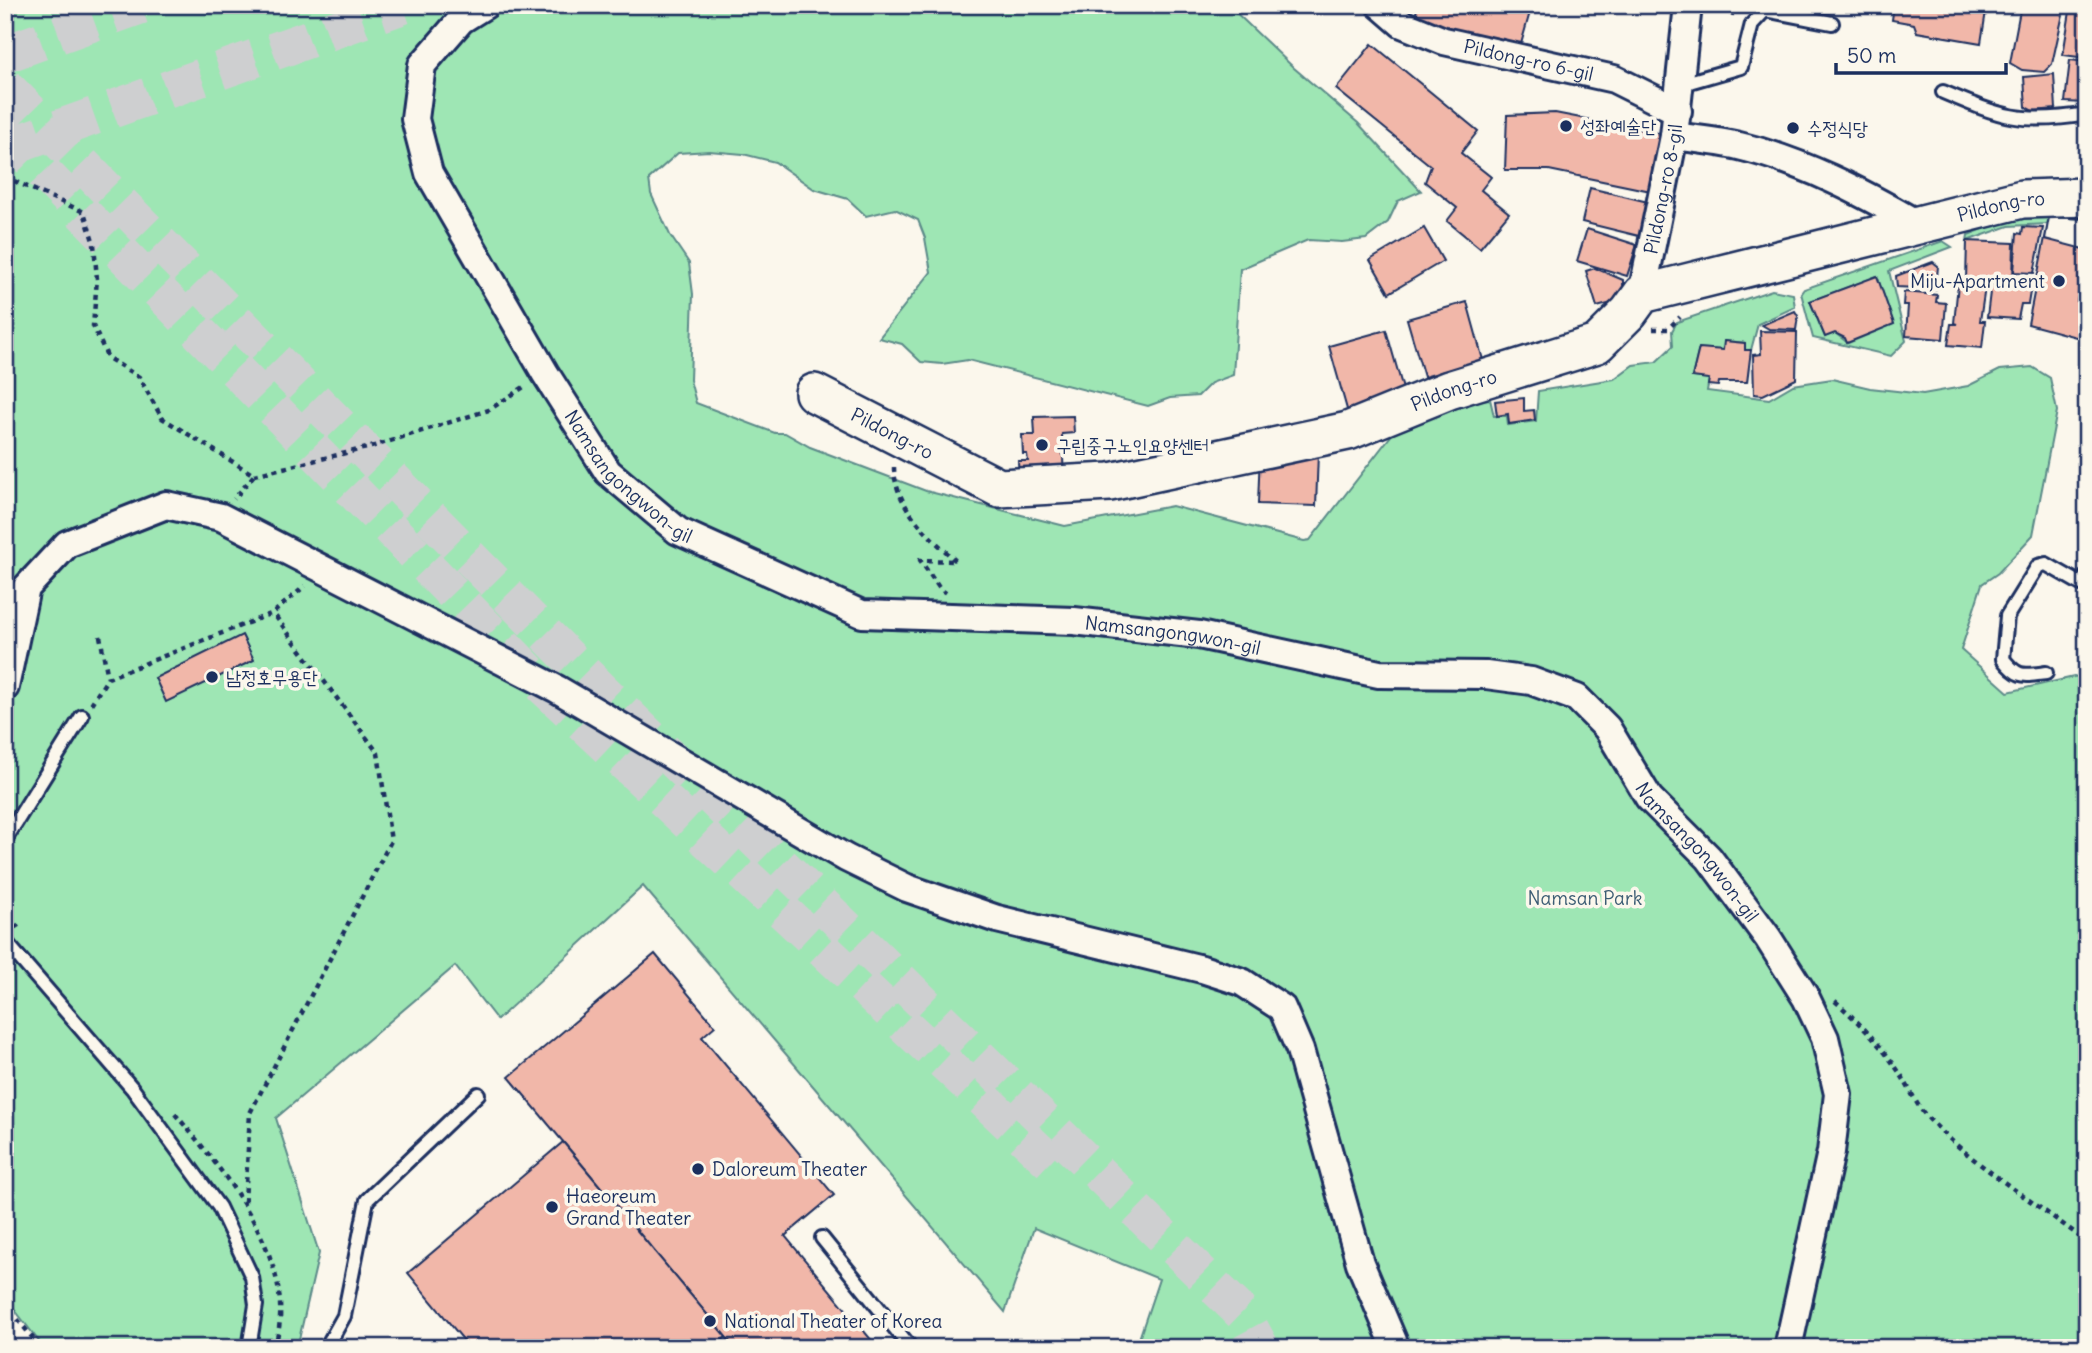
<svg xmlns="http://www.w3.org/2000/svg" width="2092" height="1353" font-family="Delius,'Poor Story',sans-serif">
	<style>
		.green { fill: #9ee6b4; stroke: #5c8a89; stroke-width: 2; fill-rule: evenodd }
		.building { fill: #f1b7a9; stroke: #1b2f5e; stroke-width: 2 }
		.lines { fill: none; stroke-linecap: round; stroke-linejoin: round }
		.secondary-tunnel { stroke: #cecfd0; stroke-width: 37; stroke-dasharray: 37 18; stroke-linecap: butt }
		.primary-tunnel { stroke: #cecfd0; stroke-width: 38; stroke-dasharray: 38 19; stroke-linecap: butt }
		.lane-casing { stroke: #1b2f5e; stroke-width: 18 }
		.street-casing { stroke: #1b2f5e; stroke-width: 32 }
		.secondary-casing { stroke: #1b2f5e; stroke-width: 42 }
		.path { stroke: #1b2f5e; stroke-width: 4.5; stroke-dasharray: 5 5; stroke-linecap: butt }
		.lane { stroke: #fbf7ec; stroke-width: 12 }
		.street { stroke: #fbf7ec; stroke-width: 26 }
		.secondary { stroke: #fbf7ec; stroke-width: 37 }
		.poi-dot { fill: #1b2f5e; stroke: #fbf7ec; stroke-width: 2.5 }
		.labels { text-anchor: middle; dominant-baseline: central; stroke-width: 7; stroke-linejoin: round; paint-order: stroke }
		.street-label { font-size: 19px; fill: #1b2f5e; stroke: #fbf7ec }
		.poi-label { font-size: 19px; fill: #1b2f5e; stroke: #fbf7ec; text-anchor: start }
		.park-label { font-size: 19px; fill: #3c5d74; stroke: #fbf7ec }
	</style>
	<rect width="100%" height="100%" fill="#fbf7ec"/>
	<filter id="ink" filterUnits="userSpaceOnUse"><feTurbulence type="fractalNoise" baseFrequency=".0143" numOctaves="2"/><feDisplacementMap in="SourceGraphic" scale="14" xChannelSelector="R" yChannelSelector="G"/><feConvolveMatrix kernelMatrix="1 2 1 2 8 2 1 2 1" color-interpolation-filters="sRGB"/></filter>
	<g filter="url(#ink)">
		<g class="green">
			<path d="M5,5H1228L1294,68L1358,123L1421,191L1398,201L1388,222L1366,239L1342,242L1308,240L1240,269L1233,375L1211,383L1198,396L1170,398L1148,406L968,360L942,364L921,362L902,344L879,338L931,272L925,238L918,220L895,209L866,216L848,199L814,189L775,162L743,154L709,151L678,153L649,179L651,194L670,235L689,263L693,294L690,380L696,403L775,433H785L810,447L926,491L1065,526L1172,506L1304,541L1310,540L1397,428L1460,402L1490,399L1494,416H1507L1508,425L1536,421L1538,391L1614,379L1633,365L1656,362L1673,346L1672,331L1677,322L1772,290L1793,294L1795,307L1758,324L1751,350H1745V343L1725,341L1723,350L1699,348L1692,377L1709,379L1707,391L1769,399L1793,385L1832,379L1870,388L1923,394L1968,386L2000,370L2032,367L2050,378L2057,411L2033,535L1998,573L1982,584L1961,650L2008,692L2087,674V1348H1136L1159,1279L1034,1228L1005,1312L643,886L497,1020L455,966L276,1118L319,1253L297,1348H244L217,1339L196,1348H44L5,1297Z"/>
			<path d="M2045,214L2087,216V219L2049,217L2047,224L2009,226L1967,241L1968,235L2011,218Z"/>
			<path d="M1943,241L1952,247L1889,271L1906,341L1891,356L1813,338L1801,293L1804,289ZM1877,276L1894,324L1848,343L1835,333L1825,337L1810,301Z"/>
		</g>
		<g class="building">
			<path d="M1418,5H1532L1519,51L1414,21Z"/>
			<path d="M1712,5H1735L1733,15L1711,10Z"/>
			<path d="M1797,5H1821L1818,14Z"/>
			<path d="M1894,5H1987L1981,43L1917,32L1914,24L1892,20Z"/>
			<path d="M2021,5H2065L2052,64L2044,72L2022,70L2010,63Z"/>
			<path d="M2071,5H2087V58L2063,55Z"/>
			<path d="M1372,44L1478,131L1461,153L1491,177L1481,190L1509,213L1480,248L1447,221L1457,208L1425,182L1431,166L1336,89Z"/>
			<path d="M2070,60L2087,62V103L2065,102Z"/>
			<path d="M2054,74L2056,109L2033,111L2026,107L2024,77Z"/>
			<path d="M1555,113L1663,134L1651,191L1549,170H1505L1507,115Z"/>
			<path d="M1590,188L1648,202L1639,236L1582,222Z"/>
			<path d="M2049,217L2087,219L2049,217L2045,239L2087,250L2077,302L2087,304V340L2028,324Z"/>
			<path d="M2023,227L2043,228L2034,273L2014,272L2017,233L2022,234Z"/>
			<path d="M1424,228L1443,261L1389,293L1370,260Z"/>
			<path d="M1587,229L1637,245L1627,276L1577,261Z"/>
			<path d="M1967,241L2014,243L2013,282L1966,280Z"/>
			<path d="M1933,262L1938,266L1936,289L1897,287L1896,276Z"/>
			<path d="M1595,268L1623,280V300L1597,307L1586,271Z"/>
			<path d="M1877,276L1894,324L1847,343L1845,338L1835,333L1825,337L1810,301Z"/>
			<path d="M2016,279L2032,280L2028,304H2021L2018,319L1987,317L1991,284H2015Z"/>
			<path d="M1958,284L1985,287L1980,321H1985L1982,348L1948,345L1951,324H1957L1954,323Z"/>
			<path d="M1904,292L1937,295L1936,302L1946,303L1943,339L1906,336L1908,305H1903Z"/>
			<path d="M1467,302L1483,360L1424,377L1407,319Z"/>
			<path d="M1795,311L1798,316L1796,330L1769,329L1762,325Z"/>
			<path d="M1386,330L1407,403L1350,420L1329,346Z"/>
			<path d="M1760,331L1797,332L1796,379L1763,395L1754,394L1753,355L1761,354Z"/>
			<path d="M1724,341L1745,343V350H1751L1747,382H1719L1718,386L1708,385L1709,379L1692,377L1699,348L1723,350Z"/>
			<path d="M1524,398V411L1534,410L1535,420L1509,424L1508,414L1497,416L1495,401Z"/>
			<path d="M1073,416L1074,433L1062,434L1064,480L1019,481L1018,461H1028L1027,454H1023L1022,435H1035L1034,417Z"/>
			<path d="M1260,452L1318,453L1316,506L1258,504Z"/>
			<path d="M242,635L254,660L166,702L155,678Z"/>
			<path d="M655,954L715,1026L702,1037L834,1195L785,1236L878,1348H735L509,1077Z"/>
			<path d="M563,1142L726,1337L714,1348H470L408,1273Z"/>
		</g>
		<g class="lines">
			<g class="secondary-tunnel">
				<path d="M5,86L579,668L1242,1313L1261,1348"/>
				<path d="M5,133L546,689L1059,1170"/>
			</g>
			<g class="primary-tunnel">
				<path d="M5,54L141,5"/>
				<path d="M5,148L403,5"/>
			</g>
			<g class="lane-casing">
				<g id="lane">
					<path d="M1682,84L1741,67L1752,24L1765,10L1832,23"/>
					<path d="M1943,92C2002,117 2022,125 2087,114"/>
					<path d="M2046,673C2022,676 2018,678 2003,659L2007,616L2038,566L2046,564L2081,584L2087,575"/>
					<path d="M5,840L82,716"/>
					<path d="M5,941L132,1088L219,1207L252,1277L256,1305L249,1348"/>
					<path d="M822,1238L911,1348"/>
					<path d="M326,1348L344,1316L367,1200L478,1094"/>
				</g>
			</g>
			<g class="street-casing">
				<g id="street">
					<path id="s1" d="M485,5L461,20L422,65L415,119L429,173L545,373L608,472L678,531L862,614L1074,621L1199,635L1379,674L1486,675L1531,681L1577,698L1607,728L1649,798L1709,858L1768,938L1806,998L1825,1038L1838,1094L1831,1152L1788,1348"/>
					<path id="s2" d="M1380,5L1402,24L1444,41L1614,79L1678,111"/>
					<path d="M1674,136C1695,139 1718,141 1739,146C1802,161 1862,192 1917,224"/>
					<path id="s3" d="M1642,294L1674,136L1688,5"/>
					<path d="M5,687L26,588L67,544L166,505L221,517L557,689L846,858L907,888L997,919L1202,969L1242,982L1282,1008L1300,1050L1360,1263L1396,1348"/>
				</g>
			</g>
			<g class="secondary-casing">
				<g id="secondary">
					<path id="s4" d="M814,393L999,488L1110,482L1348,431L1449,390L1597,344L1629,312L1642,294L2022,199L2087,197"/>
				</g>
			</g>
			<g class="path">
				<path d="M5,8V20"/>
				<path d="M5,177L84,212L94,244L97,279L93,326L108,358L139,377L162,418L254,475L234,499"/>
				<path d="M1653,329H1668L1680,317"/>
				<path d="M894,467C894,506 930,537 956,561L920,560L940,589L946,593"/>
				<path d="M254,475L371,447L489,410L527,385"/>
				<path d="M100,636L108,678"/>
				<path d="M91,704L108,678L273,613L305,586"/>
				<path d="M5,907L18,928"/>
				<path d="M1835,1001C1859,1022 1882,1046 1899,1072C1911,1089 1916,1107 1931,1121C1977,1168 2035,1202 2087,1242"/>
				<path d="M175,1114C224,1171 303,1266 274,1348"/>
				<path d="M245,1202L250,1113L391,841L378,753L273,613"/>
				<path d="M5,1304L41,1348"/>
			</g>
			<use href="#lane" class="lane"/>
			<use href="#street" class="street"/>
			<use href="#secondary" class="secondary"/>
		</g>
	</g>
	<g class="poi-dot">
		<circle cx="1566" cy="126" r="7"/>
		<circle cx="1793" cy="128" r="7"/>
		<circle cx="2059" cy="281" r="7"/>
		<circle cx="1042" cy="445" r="7"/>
		<circle cx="212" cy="677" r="7"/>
		<circle cx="698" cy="1169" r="7"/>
		<circle cx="552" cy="1207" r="7"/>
		<circle cx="710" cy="1321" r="7"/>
	</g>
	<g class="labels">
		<g class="street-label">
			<text stroke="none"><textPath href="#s2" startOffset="161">Pildong-ro 6-gil</textPath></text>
			<text stroke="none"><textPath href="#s3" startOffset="107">Pildong-ro 8-gil</textPath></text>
			<text stroke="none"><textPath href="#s4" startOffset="1264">Pildong-ro</textPath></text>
			<text stroke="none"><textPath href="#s4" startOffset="676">Pildong-ro</textPath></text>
			<text stroke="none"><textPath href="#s4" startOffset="88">Pildong-ro</textPath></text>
			<text stroke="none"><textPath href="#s1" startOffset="564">Namsangongwon-gil</textPath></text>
			<text stroke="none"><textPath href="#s1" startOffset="1152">Namsangongwon-gil</textPath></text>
			<text stroke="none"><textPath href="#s1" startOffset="1760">Namsangongwon-gil</textPath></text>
		</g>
		<g class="poi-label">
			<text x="1580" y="126">성좌예술단</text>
			<text x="1807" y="128">수정식당</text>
			<text x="2045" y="281" text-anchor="end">Miju-Apartment</text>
			<text x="1056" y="445">구립중구노인요양센터</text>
			<text x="226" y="677">남정호무용단</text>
			<text x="712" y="1169">Daloreum Theater</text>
			<text x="566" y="1196">Haeoreum<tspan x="566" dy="22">Grand Theater</tspan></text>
			<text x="724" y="1321">National Theater of Korea</text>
		</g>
		<g class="park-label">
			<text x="1585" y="898">Namsan Park</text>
		</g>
	</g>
	<rect width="2092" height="1353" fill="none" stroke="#fbf7ec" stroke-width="28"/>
	<rect x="14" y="14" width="2064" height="1325" fill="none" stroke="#1b2f5e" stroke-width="2.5" filter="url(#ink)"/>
	<path d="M1836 63v10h170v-10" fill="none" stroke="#1b2f5e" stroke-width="3.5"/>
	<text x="1847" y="63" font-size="21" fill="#1b2f5e" stroke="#fbf7ec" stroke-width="5" paint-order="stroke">50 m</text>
</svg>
